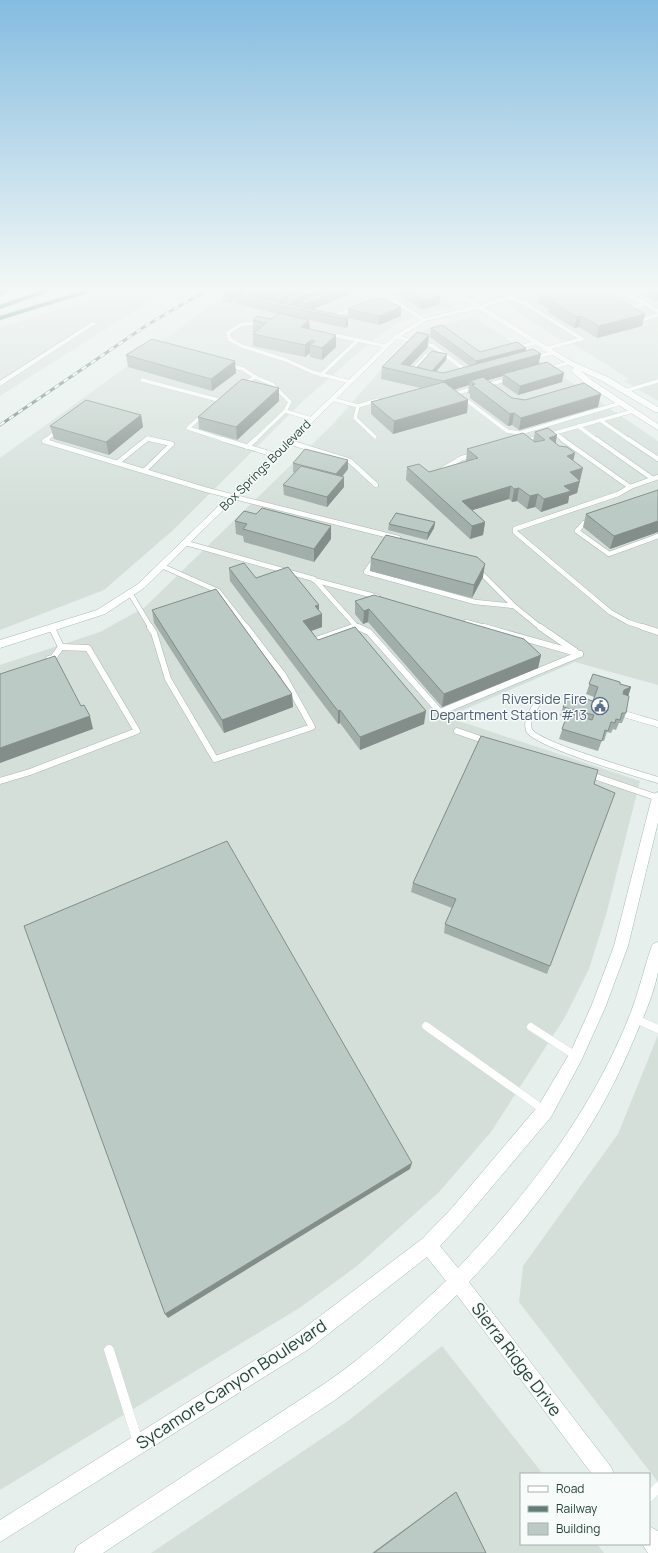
<svg xmlns="http://www.w3.org/2000/svg" width="658" height="1553" font-family="Manrope,sans-serif">
	<style>
		.built { fill: #d4dfda }
		.lines { fill: none; stroke-linecap: round; stroke-linejoin: round }
		.lane-far4-casing { stroke: #a8b8b2; stroke-width: 4 }
		.lane-far3-casing { stroke: #a8b8b2; stroke-width: 5.5 }
		.lane-far2-casing { stroke: #a8b8b2; stroke-width: 7 }
		.lane-far1-casing { stroke: #a8b8b2; stroke-width: 8 }
		.lane-casing { stroke: #a8b8b2; stroke-width: 10 }
		.street-casing { stroke: #a8b8b2; stroke-width: 1 }
		.secondary-casing { stroke: #a4bbb3; stroke-width: 1 }
		.highway-casing { stroke: #c2cac8; stroke-width: 1 }
		.lane-far4 { stroke: #fff; stroke-width: 3.5 }
		.lane-far3 { stroke: #fff; stroke-width: 4.5 }
		.lane-far2 { stroke: #fff; stroke-width: 6 }
		.lane-far1 { stroke: #fff; stroke-width: 8 }
		.lane { stroke: #fff; stroke-width: 10 }
		.street { fill: #fff; fill-rule: evenodd }
		.secondary { fill: #fff; fill-rule: evenodd }
		.highway { fill: #2f6f62; fill-rule: evenodd }
		.rail-casing { stroke: #5f7d75; stroke-width: 3 }
		.rail { stroke: #f7fbf9; stroke-width: 2; stroke-dasharray: 5.5; stroke-linecap: butt }
		.wall { fill: #a1aea9; fill-rule: evenodd }
		.shaded-wall { fill: #838d89 }
		.building { fill: #bbcac4; stroke: #838d89 }
		.labels { text-anchor: middle; dominant-baseline: central; stroke-width: 3; stroke-linejoin: round; paint-order: stroke }
		.far-street-label { font-size: 12px; fill: #24423a; stroke: #f7fbf9 }
		.service-label { font-size: 14px; fill: #4e5e75; stroke: #f7fbf9; text-anchor: end }
		.near-street-label { font-size: 17px; fill: #24423a; stroke: #f7fbf9 }
	</style>
	<rect width="100%" height="100%" fill="#e6efeb"/>
	<g class="built">
		<path d="M125,290H153L158,296L0,396V327Z"/>
		<path d="M233,290H434L453,303L452,307L413,317L395,324L367,345L301,403L172,531L104,590L0,630V458Z"/>
		<path d="M511,290H658V401L624,381L629,379L577,346L564,339L560,340L515,311L516,308L498,296Z"/>
		<path d="M471,318L479,320L658,441V685L575,662L447,717L640,781L606,915L589,969L565,1017L491,1132L439,1192L357,1266L301,1307L0,1490V665L100,632L145,607L332,425L378,373L406,344L421,332L429,328Z"/>
		<path d="M658,1035V1482L519,1302L523,1266L618,1134Z"/>
		<path d="M442,1346L543,1474H521V1544H597L604,1553H151L348,1421Z"/>
	</g>
	<g class="lines">
		<g class="lane-far4-casing">
			<g id="lane-far4">
				<path d="M620,290L658,311"/>
				<path d="M512,298L526,304L582,339"/>
				<path d="M372,300L383,294L424,320"/>
				<path d="M625,307L628,309L646,304"/>
				<path d="M339,314L354,308"/>
				<path d="M642,320L658,315"/>
				<path d="M259,322L240,325L228,333L230,340L242,346L286,360L312,372L350,382"/>
				<path d="M329,334L385,346"/>
				<path d="M396,337L433,346L441,352L426,356L411,372"/>
				<path d="M516,348L534,343"/>
				<path d="M544,349L582,339"/>
				<path d="M441,352L468,372"/>
				<path d="M533,358L551,353"/>
				<path d="M228,365L243,369L255,377"/>
				<path d="M547,369L568,363"/>
				<path d="M321,375L358,340"/>
				<path d="M142,380L222,401"/>
				<path d="M242,385L255,377L272,384L290,402L285,411L255,440"/>
				<path d="M487,385L509,379"/>
				<path d="M475,388L457,393L507,431L520,433L621,403"/>
				<path d="M625,391L658,381"/>
				<path d="M332,399L358,406"/>
				<path d="M285,411L312,419"/>
				<path d="M203,415L188,428L225,440"/>
				<path d="M600,420L629,440"/>
				<path d="M578,426L597,440"/>
				<path d="M556,434L564,440"/>
				<path d="M375,437L355,418L358,406L378,400"/>
				<path d="M46,440L59,429"/>
				<path d="M146,440L148,438L154,440"/>
				<path d="M530,440L633,411"/>
			</g>
		</g>
		<g class="lane-far3-casing">
			<g id="lane-far3">
				<path d="M47,439L44,441L207,490L398,538"/>
				<path d="M222,439L275,455"/>
				<path d="M562,439L630,487"/>
				<path d="M596,439L653,479"/>
				<path d="M628,439L658,459"/>
				<path d="M525,441L534,439"/>
				<path d="M289,442L350,461L376,485"/>
				<path d="M247,447L256,439"/>
				<path d="M117,463L147,439"/>
				<path d="M144,471L172,444L150,439"/>
				<path d="M440,471L462,458L473,455"/>
				<path d="M591,520L584,523L577,531L609,554L658,536"/>
				<path d="M186,543L314,579L356,626L361,628"/>
				<path d="M375,559L366,572L475,602L514,606L478,570"/>
				<path d="M162,566L218,591L247,628"/>
				<path d="M314,580L378,597"/>
				<path d="M130,593L151,628"/>
				<path d="M514,606L541,628"/>
				<path d="M466,622L488,628"/>
				<path d="M350,628L356,626"/>
				<path d="M646,628L628,622L610,612L515,532V529L618,494L630,487L658,477"/>
			</g>
		</g>
		<g class="lane-far2-casing">
			<g id="lane-far2">
				<path d="M150,627L154,633L168,679L215,759L312,727L283,675L246,627"/>
				<path d="M358,627L369,632L440,712L580,654"/>
				<path d="M484,627L580,654"/>
				<path d="M540,627L575,651"/>
				<path d="M643,627L658,632"/>
				<path d="M316,640L353,627"/>
				<path d="M49,659L53,658L61,647L52,628"/>
				<path d="M540,699C535,708 525,719 529,730C535,744 638,774 658,780"/>
				<path d="M624,714L658,724"/>
				<path d="M457,731L486,741"/>
				<path d="M588,774L658,798"/>
				<path d="M0,781L30,772L137,731L88,648L61,647"/>
			</g>
		</g>
		<g class="lane-far1-casing">
			<g id="lane-far1">
				<path d="M636,1019L658,1029"/>
				<path d="M426,1026L544,1110"/>
				<path d="M531,1027L576,1056"/>
			</g>
		</g>
		<g class="lane-casing">
			<g id="lane">
				<path d="M109,1350L138,1442"/>
				<path d="M649,1497L658,1487"/>
			</g>
		</g>
		<g class="street-casing">
			<g id="street">
				<path d="M524,290H533L514,299L478,309L475,307Z"/>
				<path d="M92,322L97,323L0,386V381Z"/>
			</g>
		</g>
		<g class="secondary-casing">
			<g id="secondary">
				<path d="M449,290H457L571,361L608,377L658,407V412H655L602,381L581,371L593,381L658,424V430L587,385L572,372L571,370L574,368L478,309L426,321L398,338L144,588L105,614L0,648V640L97,610L138,584L394,336L422,319L473,306Z"/>
				<path d="M658,792V822L628,946L605,1008L581,1061L551,1117L463,1221L440,1246L458,1268C529,1192 593,1110 631,1012C639,991 644,969 651,948L653,944L658,942C658,951 658,963 658,972C653,998 641,1022 631,1046C593,1136 535,1211 469,1282L611,1467L614,1474H592L457,1295C418,1332 379,1369 335,1400L103,1553H74L77,1546L321,1386C366,1356 406,1318 446,1281L427,1257L309,1349L0,1542V1520L295,1335L422,1239L451,1209L539,1105L571,1051L591,1007L614,946L652,797L654,794Z"/>
				<path d="M649,1526L658,1531V1553H648L642,1544H649Z"/>
			</g>
		</g>
		<g class="highway-casing">
			<g id="highway">
				<path d="M1,290H12L0,295Z"/>
				<path d="M43,290H53L0,309V305Z"/>
				<path d="M86,290H97L0,320V316Z"/>
			</g>
		</g>
		<use href="#lane-far4" class="lane-far4"/>
		<use href="#lane-far3" class="lane-far3"/>
		<use href="#lane-far2" class="lane-far2"/>
		<use href="#lane-far1" class="lane-far1"/>
		<use href="#lane" class="lane"/>
		<use href="#street" class="street"/>
		<use href="#secondary" class="secondary"/>
		<use href="#highway" class="highway"/>
		<g class="rail-casing">
			<path id="rail" d="M0,425L147,325L207,290"/>
		</g>
		<use href="#rail" class="rail"/>
	</g>
	<g class="wall">
		<path d="M226,290H359L312,310L348,317V309L401,316L379,325L348,318V326L345,328L309,320L310,329L336,335V347L322,360L310,357V353L305,357L253,346V334L255,332H253V320L271,319L278,314L236,304L235,299L229,303L223,302L222,293ZM248,291L249,296L242,295Z"/>
		<path d="M431,290L440,296L439,305L421,309L393,291Z"/>
		<path d="M635,290H658V300L655,301Z"/>
		<path d="M540,291L645,314L642,326L597,338L579,327L574,328L548,312L549,309L538,303Z"/>
		<path d="M431,328L480,352L526,348L525,352L539,364L562,382L518,395L502,384L503,376L487,380L512,398L598,407L519,430L512,425L508,426L470,398V394L468,393L469,385L454,390L468,400L467,413L393,434L371,414V402L421,388L381,379L382,367L428,347L410,366L417,368L446,360L436,372L443,373L470,366L430,337Z"/>
		<path d="M126,355L236,373L212,391L128,367Z"/>
		<path d="M279,388V401L237,440L199,429L198,417Z"/>
		<path d="M141,415L143,427L109,455L54,439L50,426Z"/>
		<path d="M535,432L556,443L573,461L580,480L577,493L569,496L568,503L541,512L535,507L527,509L517,501L512,502L509,499L472,510L485,522L483,535L470,539L406,480L407,467L429,472L466,462V461L467,449L533,441Z"/>
		<path d="M348,460V469L342,477L344,487L327,507L284,495L283,485L295,473L293,472V463Z"/>
		<path d="M658,490V532L610,549L583,527L586,514Z"/>
		<path d="M235,521L331,539L314,562L244,542L243,536L236,534Z"/>
		<path d="M435,522L434,528L427,540L388,530L389,524Z"/>
		<path d="M371,558L483,577L472,598L370,571Z"/>
		<path d="M229,568L256,578L319,611L322,627L311,631L318,640L424,724L360,750L340,723L338,724L230,581Z"/>
		<path d="M355,601L541,655L538,668L442,707L368,622L363,624L355,614Z"/>
		<path d="M152,610L292,694L293,707L224,733L154,623Z"/>
		<path d="M593,674L620,684L631,687L628,695L626,713L622,723H619L616,730L613,729L611,733L607,732L604,741L602,740L598,751L559,739L566,718L560,716L563,707L593,701L594,697L586,694Z"/>
		<path d="M481,736L550,966L547,974L444,933L445,924L452,908L411,892L413,883Z"/>
		<path d="M456,1492L486,1553H372L454,1493Z"/>
	</g>
	<g class="shaded-wall">
		<path d="M235,290H248V291L239,297L235,296V299L229,303L228,294Z"/>
		<path d="M255,290H297L274,298V300L267,303L265,302V294L261,293V297L254,300H253L252,292Z"/>
		<path d="M301,290H316L286,298V302L279,305H278L277,300Z"/>
		<path d="M316,290H338L300,302V306L294,308H291V300Z"/>
		<path d="M338,290H359L308,311H305V304Z"/>
		<path d="M658,291V300L655,301Z"/>
		<path d="M440,296L439,305L421,309L422,301Z"/>
		<path d="M401,307V316L379,325V316Z"/>
		<path d="M645,314L642,326L597,338L599,326Z"/>
		<path d="M581,316L579,327L574,328L577,317Z"/>
		<path d="M348,317V326L345,328L346,319Z"/>
		<path d="M309,320L310,331L301,327Z"/>
		<path d="M336,335V347L322,360V348Z"/>
		<path d="M429,335L428,347L404,372L401,364Z"/>
		<path d="M311,340V346L310,345V353L305,357V345Z"/>
		<path d="M526,348L524,357L475,370L476,361Z"/>
		<path d="M447,354L446,360L431,377L432,371Z"/>
		<path d="M541,354L538,366L503,374V376L474,384L470,381L469,385L442,393L443,381Z"/>
		<path d="M235,361L236,373L212,391L211,379Z"/>
		<path d="M564,373L562,382L518,395L520,386Z"/>
		<path d="M279,388V401L237,440L236,427Z"/>
		<path d="M601,394L598,407L519,430L521,418Z"/>
		<path d="M468,400L467,413L393,434L394,421Z"/>
		<path d="M514,413L512,425L508,426L510,414Z"/>
		<path d="M141,415L143,427L109,455L106,442Z"/>
		<path d="M557,435L555,448L549,438Z"/>
		<path d="M575,453L572,466L567,456Z"/>
		<path d="M348,460V469L336,484V474Z"/>
		<path d="M583,468L577,493L569,496L568,503L541,512L544,499L564,486L570,472Z"/>
		<path d="M344,477V487L327,507V497Z"/>
		<path d="M511,486L509,499L460,514L462,501Z"/>
		<path d="M519,488L517,501L512,502L514,489Z"/>
		<path d="M538,494L535,507L527,509L530,496Z"/>
		<path d="M658,521V532L610,549L614,536Z"/>
		<path d="M435,522L434,528L427,540L428,533Z"/>
		<path d="M485,522L483,535L470,539L472,526Z"/>
		<path d="M331,526V539L314,562V549Z"/>
		<path d="M485,564L483,577L472,598L474,585Z"/>
		<path d="M319,605V615L322,614V627L303,634V621L315,606Z"/>
		<path d="M369,609L368,622L363,624L364,611Z"/>
		<path d="M541,655L538,668L442,707L444,694Z"/>
		<path d="M631,687L628,697L620,699L624,690Z"/>
		<path d="M292,694L293,707L224,733L222,720Z"/>
		<path d="M340,710V723L338,724V711Z"/>
		<path d="M426,711L424,724L360,750V737Z"/>
		<path d="M90,716L93,729L0,763V748Z"/>
		<path d="M412,1163L410,1169L168,1318L165,1314Z"/>
	</g>
	<g class="building">
		<path d="M226,290H235L228,294L222,293Z"/>
		<path d="M267,290H275L265,294L261,293Z"/>
		<path d="M294,290H301L277,300L274,298Z"/>
		<path d="M306,290H316L291,300L286,298Z"/>
		<path d="M328,290H338L305,304L300,302Z"/>
		<path d="M406,290H431L440,296L422,301Z"/>
		<path d="M542,290H601L645,314L599,326L581,316L577,317L551,301L555,300L540,291Z"/>
		<path d="M238,294L348,317L346,319L235,296Z"/>
		<path d="M377,297L401,307L379,316L348,309Z"/>
		<path d="M279,313L309,320L301,327L336,335L322,348L310,345L315,341L311,340L305,345L253,334L266,323L253,320L257,316L271,319Z"/>
		<path d="M442,325L480,352L517,342L526,348L476,361L431,328Z"/>
		<path d="M417,332L429,335L401,364L443,373L533,349L541,354L443,381L382,367Z"/>
		<path d="M152,339L235,361L211,379L126,355Z"/>
		<path d="M432,351L447,354L432,371L417,367Z"/>
		<path d="M547,362L564,373L520,386L503,374Z"/>
		<path d="M483,377L512,398L525,400L584,383L601,394L521,418L514,413L510,414L472,385L475,384L470,381Z"/>
		<path d="M242,379L279,388L236,427L198,417Z"/>
		<path d="M444,382L468,400L394,421L371,402Z"/>
		<path d="M86,400L141,415L106,442L50,426Z"/>
		<path d="M548,428L557,435L549,438L559,446L567,447L575,453L567,456L583,468L570,472L580,481L564,486L571,491L544,499L538,494L530,496L519,488L514,489L511,486L462,501L485,522L472,526L407,467L419,464L429,472L478,458L467,449L523,433L535,442L545,440L535,432Z"/>
		<path d="M305,449L348,460L336,474L293,463Z"/>
		<path d="M301,466L344,477L327,497L283,485Z"/>
		<path d="M658,490V521L614,536L586,514Z"/>
		<path d="M262,508L331,526L314,549L243,529L247,524L235,521L244,511L256,514Z"/>
		<path d="M396,513L435,522L428,533L389,524Z"/>
		<path d="M386,535L477,557L485,564L474,585L371,558Z"/>
		<path d="M244,563L256,578L288,567L319,605L315,606L322,614L303,621L318,640L355,627L426,711L360,737L340,710L338,711L229,568Z"/>
		<path d="M216,589L292,694L222,720L152,610Z"/>
		<path d="M374,595L524,639L541,655L444,694L369,609L364,611L355,601Z"/>
		<path d="M55,656L81,706L84,705L90,716L0,748V674Z"/>
		<path d="M593,674L620,682V684L631,687L624,690L623,694L629,696L626,713H622L620,720L616,719L615,723L611,722L608,731L605,730L602,741L562,729L568,713L592,720L594,715L563,707L568,694L593,701L598,687L589,684Z"/>
		<path d="M481,736L598,770L594,784L615,793L550,966L445,924L456,899L413,883Z"/>
		<path d="M227,841L412,1163L165,1314L24,926Z"/>
		<path d="M456,1492L486,1553H374Z"/>
	</g>
	<linearGradient id="sky" x2="0" y2="1"><stop stop-color="#84bce0"/><stop offset="0.57" stop-color="#f4f8f6"/><stop offset="1" stop-color="#f4f8f6" stop-opacity="0"/></linearGradient>
	<rect width="658" height="508" fill="url(#sky)"/>
	<defs>
		<g id="civic-ring" transform="scale(0.9)"><circle r="9.5" fill="#f7fbf9" stroke="#5c6f8a" stroke-width="1.5"/><path d="M-.6-6.5H3V-4.5H.6V-3L4-1V1h2V6H-6V1h2V-1L-.6-3ZM-1.2 2.5V6h2.4V2.5Z" fill="#5c6f8a"/></g>
	</defs>
	<g fill-rule="evenodd">
		<use href="#civic-ring" x="600" y="706"/>
	</g>
	<g class="labels">
		<g class="far-street-label">
			<text transform="translate(265 465) rotate(-45)">Box Springs Boulevard</text>
		</g>
		<g class="service-label">
			<text x="587" y="698">Riverside Fire<tspan x="587" dy="16">Department Station #13</tspan></text>
		</g>
		<g class="near-street-label">
			<text transform="translate(517 1359) rotate(53)">Sierra Ridge Drive</text>
			<text transform="translate(231 1384) rotate(-33)">Sycamore Canyon Boulevard</text>
		</g>
	</g>
	<rect x="520" y="1473" width="130" height="72" fill="#f7fbf9" stroke="#a3b1ad"/>
	<rect x="528" y="1486" width="20" height="6" fill="#ffffff" stroke="#a3b1ad"/>
	<text x="556" y="1493" font-size="12" fill="#24423a">Road</text>
	<rect x="528" y="1506" width="20" height="6" fill="#5f7d75" stroke="#a3b1ad"/>
	<text x="556" y="1513" font-size="12" fill="#24423a">Railway</text>
	<rect x="528" y="1523" width="20" height="12" fill="#bbcac4" stroke="#a3b1ad"/>
	<text x="556" y="1533" font-size="12" fill="#24423a">Building</text>
</svg>
